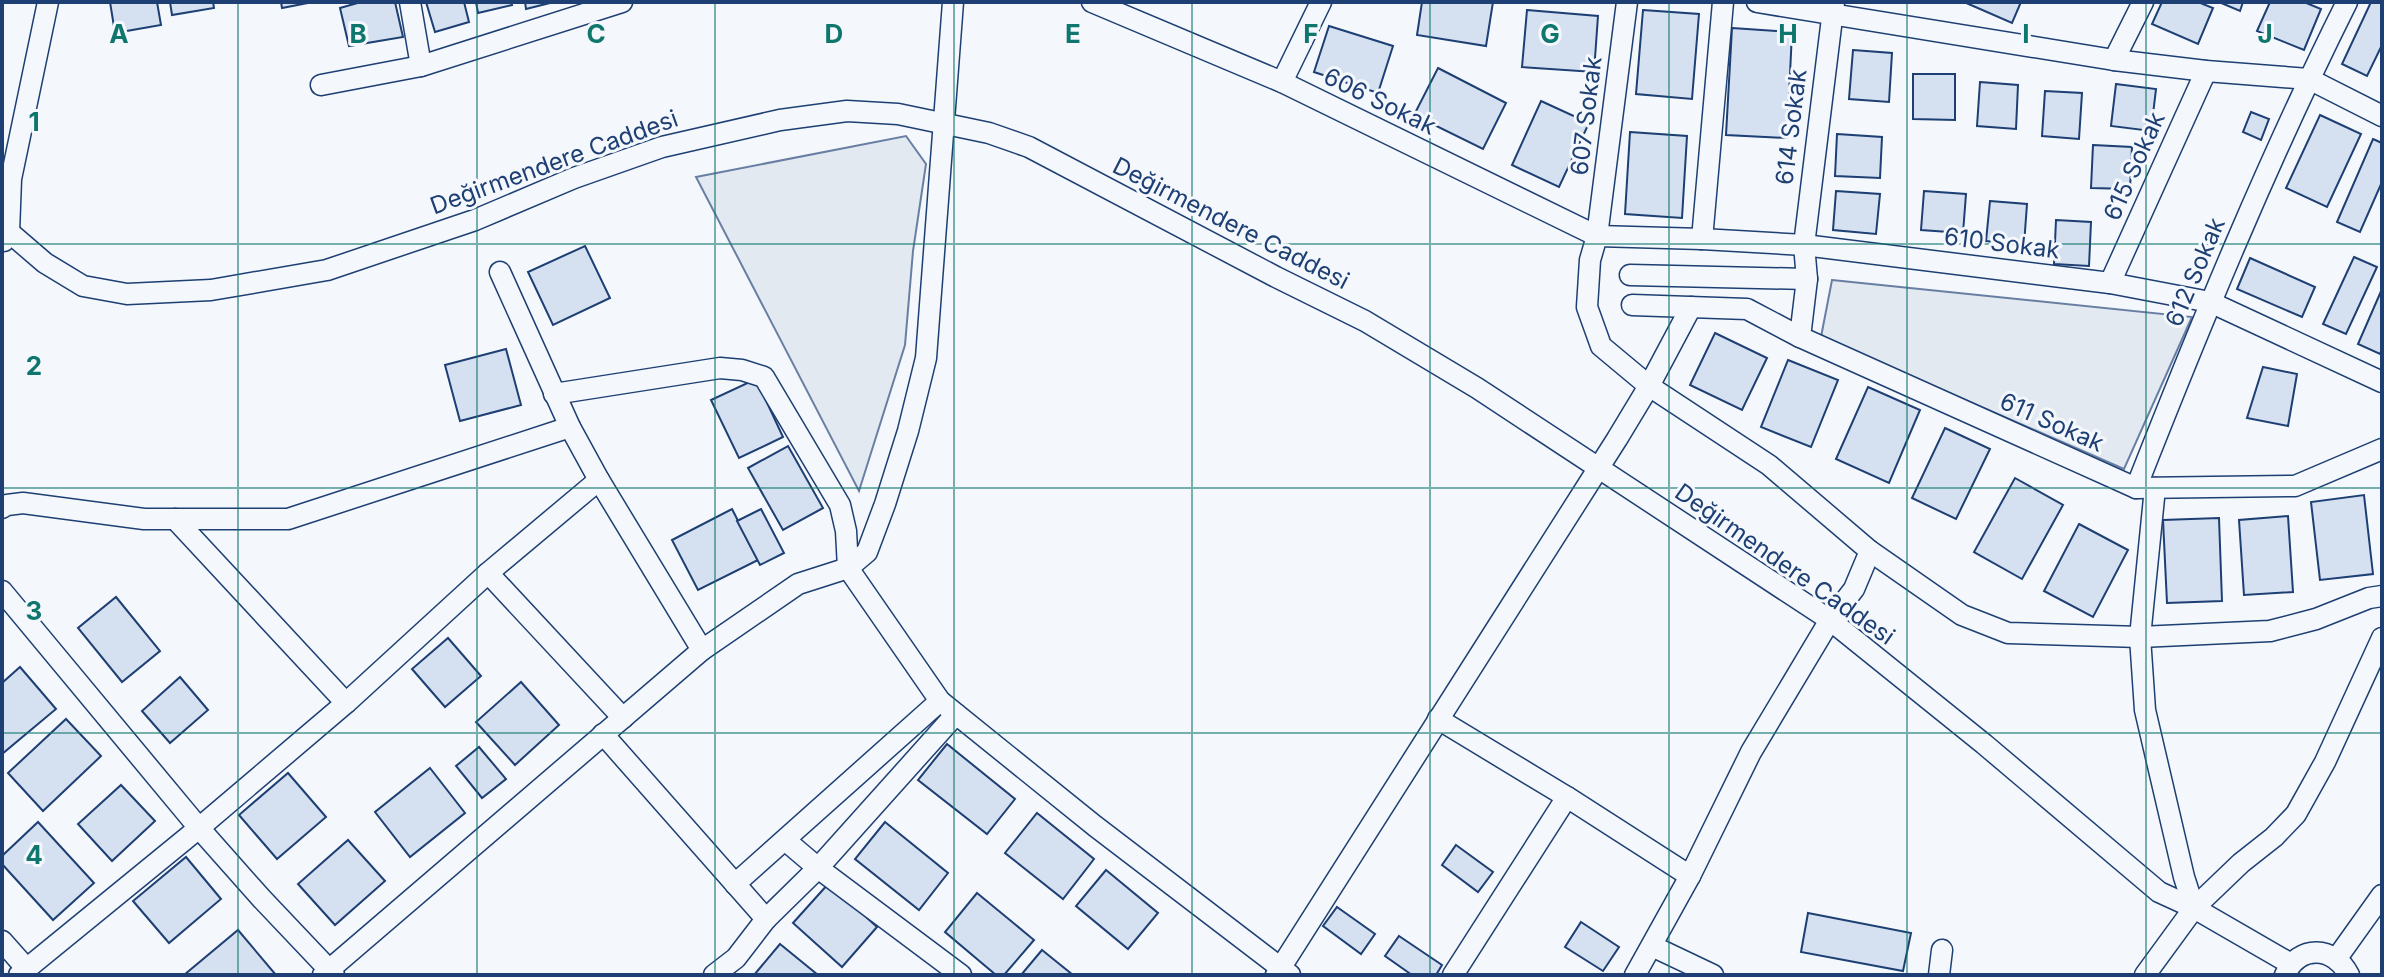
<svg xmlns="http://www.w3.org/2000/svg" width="2384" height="977" font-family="Inter,sans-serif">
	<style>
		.green { fill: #e3e9f0; stroke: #687fa3; stroke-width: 2 }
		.building { fill: #d5e0f0; stroke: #1d3f73; stroke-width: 2 }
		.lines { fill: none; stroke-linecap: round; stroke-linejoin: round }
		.minor-casing { stroke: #1d3f73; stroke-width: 23 }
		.minor { stroke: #f4f7fb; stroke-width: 20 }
		.grid { fill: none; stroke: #0f766e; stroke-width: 2; stroke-opacity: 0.55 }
		.labels { text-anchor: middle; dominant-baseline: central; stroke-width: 6; stroke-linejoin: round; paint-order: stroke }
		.street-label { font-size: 24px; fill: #1d3f73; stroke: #f4f7fb }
		.grid-label { font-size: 26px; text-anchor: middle; font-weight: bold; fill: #0f766e; stroke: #f4f7fb; stroke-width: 6; stroke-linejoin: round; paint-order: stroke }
	</style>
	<rect width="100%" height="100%" fill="#f4f7fb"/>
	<g class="green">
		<path d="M906,136L926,164L913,251L905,345L859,491L696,177Z"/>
		<path d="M1832,280L2192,317L2124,469L1821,337Z"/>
	</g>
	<g class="building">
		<path d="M110,2H157L161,25L115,33Z"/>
		<path d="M170,2H213L214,8L172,15Z"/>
		<path d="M281,2H313L282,8Z"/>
		<path d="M361,2H395L403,37L349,46L340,8Z"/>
		<path d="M426,2H464L469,22L435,32Z"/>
		<path d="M476,2H511L512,5L478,13Z"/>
		<path d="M525,2H554L526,9Z"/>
		<path d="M1422,2H1493L1486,46L1417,35Z"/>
		<path d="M1964,2H2021L2012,23Z"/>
		<path d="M2162,2H2198L2213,8L2198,44L2152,24Z"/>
		<path d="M2219,2H2243L2240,11Z"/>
		<path d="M2270,2H2304L2321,9L2304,50L2257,31Z"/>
		<path d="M2371,2H2382V45L2367,76L2342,64Z"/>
		<path d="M1527,10L1598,16L1594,72L1522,67Z"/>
		<path d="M1643,10L1699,14L1692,99L1636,94Z"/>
		<path d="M1329,26L1393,46L1378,93L1314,72Z"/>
		<path d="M1732,28L1792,32L1787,138L1726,135Z"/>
		<path d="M1853,50L1892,53L1889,102L1849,99Z"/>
		<path d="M1438,68L1506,103L1483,149L1414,115Z"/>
		<path d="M1913,74H1955V120L1913,119Z"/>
		<path d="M1980,82L2018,85L2016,129L1977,126Z"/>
		<path d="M2116,84L2156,89L2151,131L2111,126Z"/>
		<path d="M2045,91L2082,93L2079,139L2042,136Z"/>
		<path d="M1541,101L1589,123L1559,187L1512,165Z"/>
		<path d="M2251,112L2269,119L2261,140L2243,132Z"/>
		<path d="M2320,115L2361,134L2327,207L2286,188Z"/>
		<path d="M1630,132L1687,136L1682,218L1625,214Z"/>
		<path d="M1837,134L1882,137L1880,178L1835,176Z"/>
		<path d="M2373,139L2382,143V182L2360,232L2337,222Z"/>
		<path d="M2093,145L2132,147L2130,189L2091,188Z"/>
		<path d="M1836,191L1880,194L1876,234L1833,230Z"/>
		<path d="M1924,191L1966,194L1963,233L1921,230Z"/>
		<path d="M1990,201L2027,204L2024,245L1986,241Z"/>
		<path d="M2056,220L2091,222L2089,266L2054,264Z"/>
		<path d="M585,246L610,298L553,325L528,272Z"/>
		<path d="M2354,257L2377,267L2346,334L2323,324Z"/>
		<path d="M2250,258L2315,287L2302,317L2237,289Z"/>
		<path d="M2382,289V349L2380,354L2358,344Z"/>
		<path d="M1715,333L1767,358L1742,410L1690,385Z"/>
		<path d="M506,349L521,405L460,421L445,365Z"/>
		<path d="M1788,360L1838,380L1811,447L1761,427Z"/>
		<path d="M2263,367L2297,374L2288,426L2247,418Z"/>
		<path d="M756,379L783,437L739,458L711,400Z"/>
		<path d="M1868,387L1920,410L1889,483L1836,459Z"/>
		<path d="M1945,428L1990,449L1956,519L1912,498Z"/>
		<path d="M788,446L823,508L783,530L748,468Z"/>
		<path d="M2015,478L2063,505L2022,579L1974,552Z"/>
		<path d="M2364,495L2373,574L2320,580L2311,502Z"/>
		<path d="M732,509L758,560L698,590L672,540Z"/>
		<path d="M761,509L784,553L760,565L737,521Z"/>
		<path d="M2288,516L2293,592L2244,595L2239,520Z"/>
		<path d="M2219,518L2222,601L2167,603L2163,520Z"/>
		<path d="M2079,524L2128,550L2093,617L2044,591Z"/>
		<path d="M116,597L160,651L122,682L78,628Z"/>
		<path d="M448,638L481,676L445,707L412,669Z"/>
		<path d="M20,667L56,709L2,754V683Z"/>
		<path d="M180,677L208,710L170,743L142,711Z"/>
		<path d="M521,682L559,725L515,765L476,722Z"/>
		<path d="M66,719L101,756L43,811L8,773Z"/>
		<path d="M947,744L1015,799L987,834L918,780Z"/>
		<path d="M479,747L506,779L482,798L456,766Z"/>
		<path d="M430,768L465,813L410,857L375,812Z"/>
		<path d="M288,773L326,817L277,859L239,815Z"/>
		<path d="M121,785L155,821L112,861L78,824Z"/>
		<path d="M1037,813L1094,859L1063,899L1005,853Z"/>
		<path d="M38,822L94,883L53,920L2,864V856Z"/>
		<path d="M885,822L948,873L919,910L855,859Z"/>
		<path d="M348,840L385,881L335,925L298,884Z"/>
		<path d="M1456,845L1493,872L1478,892L1442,865Z"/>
		<path d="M186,857L221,899L169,943L133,901Z"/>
		<path d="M1106,870L1158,913L1128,949L1076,906Z"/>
		<path d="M829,883L877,927L842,967L793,923Z"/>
		<path d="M977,893L1034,940L1004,975H996L945,932Z"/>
		<path d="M1337,907L1375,934L1361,954L1323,926Z"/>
		<path d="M1808,913L1911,933L1903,971L1801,952Z"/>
		<path d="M1581,922L1619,947L1603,971L1565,947Z"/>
		<path d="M238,930L276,975H184Z"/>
		<path d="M1399,936L1442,965L1436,975H1412L1385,956Z"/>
		<path d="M780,944L818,975H754Z"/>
		<path d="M1042,950L1073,975H1021Z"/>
	</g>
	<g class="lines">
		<g class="minor-casing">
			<g id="minor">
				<path d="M410,2L421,66"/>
				<path d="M1092,2L1282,82L1597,236L1702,239L1804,245L2110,283L2210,302L2382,382"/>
				<path d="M1627,2L1597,236L1590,260L1587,307L1601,346L1649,386L1769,465L1870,551L1962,615L2008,633L2140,637L2270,631L2316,619L2369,598L2382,596"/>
				<path d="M1757,2L2114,60L2206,71L2309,79L2382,116"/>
				<path d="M1834,2L1804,245L1807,279L1800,337L2136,488L2295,486L2382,449"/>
				<path d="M2114,60L2143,2"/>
				<path d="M1282,82L1321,2"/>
				<path d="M321,85L421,66L622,2"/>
				<path d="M2,226L45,263L83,286L127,294L211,290L327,270L475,220L574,178L662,147L780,120L847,111L898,114L989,133L1029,147L1276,277L1365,321L1477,388L1830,620L1984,744L2159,892L2194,908L2291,964"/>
				<path d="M1702,239L1723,2"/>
				<path d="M4,241L9,232L11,179L48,2"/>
				<path d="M500,272L570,427L599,480L702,650"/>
				<path d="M1630,275L1807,279"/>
				<path d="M2110,283L2206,71"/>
				<path d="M1632,305L1747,309L1800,337"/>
				<path d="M554,394L720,368L742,370L764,377L840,505L846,531L848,568L940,701L1095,826L1290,975"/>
				<path d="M2136,488C2201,323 2268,160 2347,2"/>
				<path d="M2155,488L2140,637L2145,710L2184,877L2194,908"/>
				<path d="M2,508L7,505L23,503L144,519H288L570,427"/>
				<path d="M175,519L346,703"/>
				<path d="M488,573L623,718"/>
				<path d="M2,591L199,828L262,899L334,975"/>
				<path d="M1438,719L1567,797L1690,876"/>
				<path d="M603,734L766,919"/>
				<path d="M785,840L818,868L961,975"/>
				<path d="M735,884L940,701"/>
				<path d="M2,941L26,968"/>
				<path d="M1652,946L1713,975"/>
				<path d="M2337,958L2382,895"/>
				<path d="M19,975L199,828L346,703L488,573L599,480"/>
				<path d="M323,975L702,650L798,584L848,568L867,552L885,504L908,431L926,358L953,2"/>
				<path d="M714,975L736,958L766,919L818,868L956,714"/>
				<path d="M1276,975L1617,439L1649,386L1691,307"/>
				<path d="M1453,975L1567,797"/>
				<path d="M1635,975L1690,876L1751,752L1830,620L1854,589L1870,551"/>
				<path d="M1939,975L1942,950"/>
				<path d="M2145,975L2194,908L2241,863L2274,837L2296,814L2325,762L2382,638"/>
				<path d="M2285,975C2299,944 2334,946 2349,975"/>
			</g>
		</g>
		<use href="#minor" class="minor"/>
	</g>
	<path class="grid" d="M238,2V975M477,2V975M715,2V975M954,2V975M1192,2V975M1430,2V975M1669,2V975M1907,2V975M2146,2V975M2,244H2382M2,488H2382M2,733H2382"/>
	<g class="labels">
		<g class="street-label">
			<text transform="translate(1380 101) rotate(26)">606 Sokak</text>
			<text transform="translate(1586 116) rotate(-83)">607 Sokak</text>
			<text transform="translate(1791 127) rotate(-83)">614 Sokak</text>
			<text transform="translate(554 162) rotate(-20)">Değirmendere Caddesi</text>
			<text transform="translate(2134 166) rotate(-66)">615 Sokak</text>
			<text transform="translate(1231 223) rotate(27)">Değirmendere Caddesi</text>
			<text transform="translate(2002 243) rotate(7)">610 Sokak</text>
			<text transform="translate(2195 272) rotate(-67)">612 Sokak</text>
			<text transform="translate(2052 422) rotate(24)">611 Sokak</text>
			<text transform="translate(1785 564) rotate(35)">Değirmendere Caddesi</text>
		</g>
	</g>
	<g class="grid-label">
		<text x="119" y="43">A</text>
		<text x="358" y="43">B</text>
		<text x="596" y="43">C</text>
		<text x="834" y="43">D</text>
		<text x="1073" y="43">E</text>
		<text x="1311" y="43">F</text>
		<text x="1550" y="43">G</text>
		<text x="1788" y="43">H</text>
		<text x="2026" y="43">I</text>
		<text x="2265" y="43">J</text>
		<text x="34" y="131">1</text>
		<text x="34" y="375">2</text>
		<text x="34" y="620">3</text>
		<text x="34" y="864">4</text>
	</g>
	<rect width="2384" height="977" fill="none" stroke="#1d3f73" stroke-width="8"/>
</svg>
